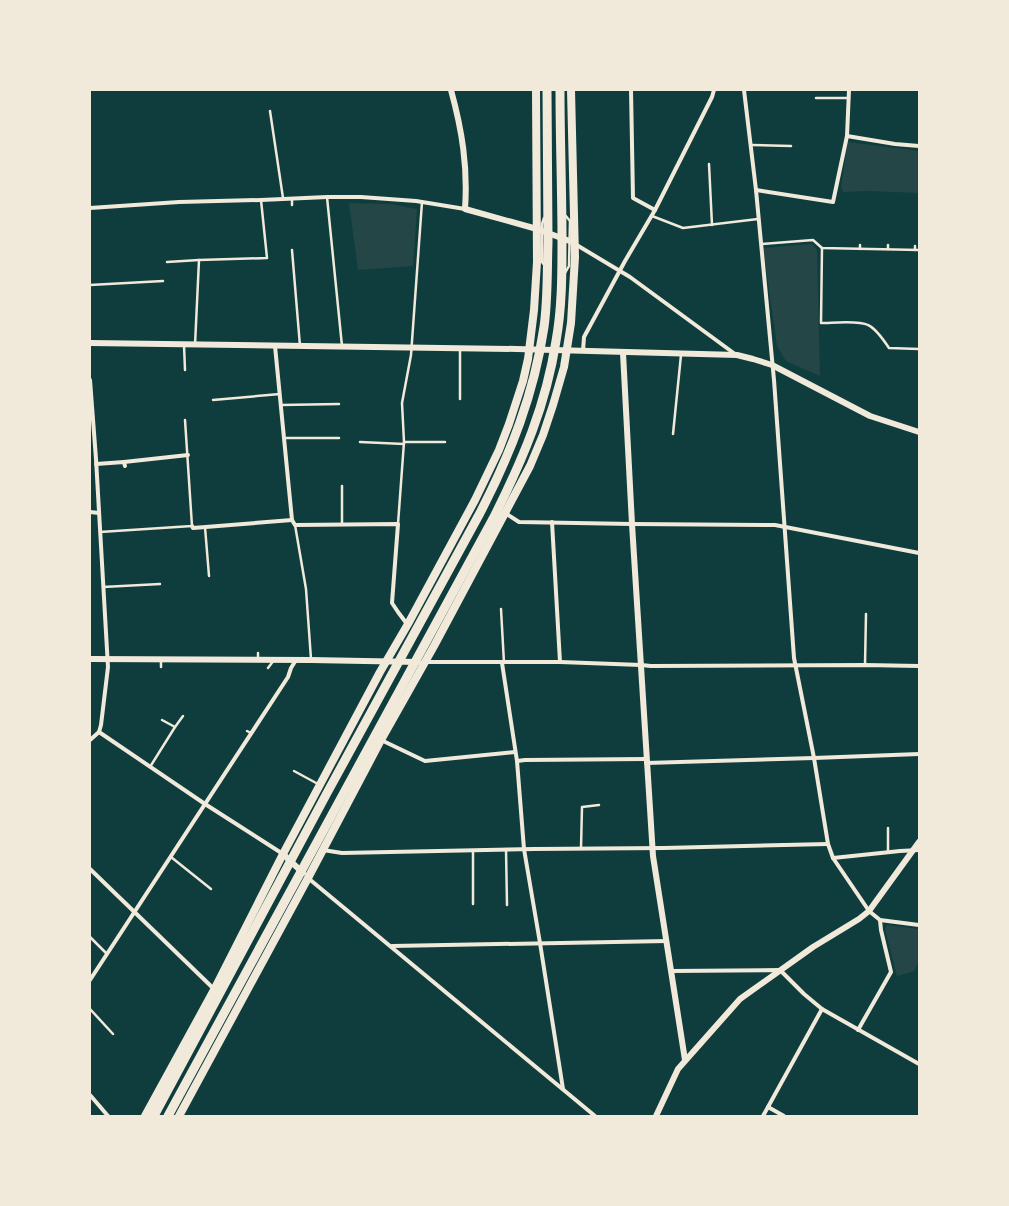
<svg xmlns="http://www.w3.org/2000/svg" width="1009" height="1206" font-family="Quicksand,sans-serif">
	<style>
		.green { fill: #244646 }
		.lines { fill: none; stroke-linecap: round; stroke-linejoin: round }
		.service { stroke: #f1e9da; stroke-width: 2.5 }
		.minor { stroke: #f1e9da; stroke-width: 4 }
		.tertiary { stroke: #f1e9da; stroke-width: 6 }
		.primary { stroke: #f1e9da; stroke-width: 8 }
		.motorway { stroke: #f1e9da; stroke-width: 9 }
	</style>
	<rect width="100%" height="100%" fill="#0f3d3e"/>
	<g class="green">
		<path d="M848,142L919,151V193L869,191L843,192L841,187Z"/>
		<path d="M349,203L390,204L417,209L413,266L358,270Z"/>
		<path d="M813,244L817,251L820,376L786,361L777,346L763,248Z"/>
		<path d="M887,925L919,929V961L914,971L897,976L885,929Z"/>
	</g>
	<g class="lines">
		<g class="service">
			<path d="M816,98H849"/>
			<path d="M270,111L283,198"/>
			<path d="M751,145L791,146"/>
			<path d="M709,164L712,225"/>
			<path d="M327,197L342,346"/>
			<path d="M292,205V199"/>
			<path d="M652,216L683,228L758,219"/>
			<path d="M544,218L542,224V262L545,266"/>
			<path d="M761,244L813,240L822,248L919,250"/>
			<path d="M822,248L821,323C832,323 859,320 868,325C875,328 885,342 889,348L919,349"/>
			<path d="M860,249V245"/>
			<path d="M888,249V245"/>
			<path d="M292,250L300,346"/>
			<path d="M915,250V246"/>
			<path d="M167,262L199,260"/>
			<path d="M565,273L569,266L570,221L565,215"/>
			<path d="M90,285L163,281"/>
			<path d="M184,345L185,370"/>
			<path d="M195,345L199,260L267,258L261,200"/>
			<path d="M460,399V349"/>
			<path d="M213,400L280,394"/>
			<path d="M281,405L339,404"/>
			<path d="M673,434L681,355"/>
			<path d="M284,438H339"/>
			<path d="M360,442L404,444"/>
			<path d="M404,442H445"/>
			<path d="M342,486V524"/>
			<path d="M398,524L404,442L402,403L411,355L422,202"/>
			<path d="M295,525L306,589L311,659"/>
			<path d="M205,527L209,576"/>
			<path d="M100,532L192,526L185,420"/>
			<path d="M103,587L160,584"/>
			<path d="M501,609L504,663"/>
			<path d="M258,653V659"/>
			<path d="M161,660V667"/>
			<path d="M865,665L866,614"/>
			<path d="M268,668L274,660"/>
			<path d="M175,727L183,716"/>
			<path d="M247,731L251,733"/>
			<path d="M150,767L175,727L162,720"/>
			<path d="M294,771L318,784"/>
			<path d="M581,848L582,807L599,805"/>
			<path d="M506,849L507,905"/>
			<path d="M888,852V828"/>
			<path d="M171,857L211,889"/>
			<path d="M473,904V851"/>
			<path d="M90,937L107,954"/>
			<path d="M90,1009L113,1034"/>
		</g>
		<g class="minor">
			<path d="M631,90L633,198L655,210"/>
			<path d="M744,90L756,190L774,380L794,658L814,758L828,844L833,858L869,911L880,920L919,925"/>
			<path d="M847,136L895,144L919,146"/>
			<path d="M756,190L833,202L847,136L849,90"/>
			<path d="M90,208L179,202L261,200L327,197H361L416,201L465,209"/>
			<path d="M575,244L630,277L735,354"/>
			<path d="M275,346L292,520L295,525L398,524L392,603L398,612L407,624"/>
			<path d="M583,351L584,337L625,261L655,210L712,97L714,90"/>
			<path d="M90,380L96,459L108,667L101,725L99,732L90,740"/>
			<path d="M124,462L188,455"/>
			<path d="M96,464L124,462L125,466"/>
			<path d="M90,512L99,513"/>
			<path d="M505,513L519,522L632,524L775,525L919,553"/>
			<path d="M552,522L560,662"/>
			<path d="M192,526L193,528L292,520"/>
			<path d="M425,662H560L641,665L651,666L865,665L919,666"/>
			<path d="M502,663L517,761L524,849L540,943L563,1089"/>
			<path d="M99,732L205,804L283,854"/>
			<path d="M381,740L425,761L515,752"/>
			<path d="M517,761L525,760L646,759"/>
			<path d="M646,763L814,758L919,754"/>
			<path d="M323,850L342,853L534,849L664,848L828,844"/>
			<path d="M833,858L900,851L919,850"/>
			<path d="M90,869L214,989"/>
			<path d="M308,878L595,1116"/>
			<path d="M392,946L667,941"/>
			<path d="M672,971L780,970L804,994L822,1009L919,1064"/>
			<path d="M90,980L288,677L291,668L296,660"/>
			<path d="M858,1030L891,972L881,930L880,920"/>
			<path d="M90,1095L108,1116"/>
			<path d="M768,1107L784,1116"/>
			<path d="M763,1116L822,1009"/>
		</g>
		<g class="tertiary">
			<path d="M451,90C462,130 468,167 465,209L537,229L575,243"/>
			<path d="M90,343L517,349L737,355L753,359L772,365L870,416L919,432"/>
			<path d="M623,353L632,524L653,856L685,1060"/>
			<path d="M90,659L311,660L418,662"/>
			<path d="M283,854L303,873"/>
			<path d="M656,1116L678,1069L740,999L813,947L859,919L869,911L919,842"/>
		</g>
		<g class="primary">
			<path d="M145,1116L214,990L283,854L380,672L408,624L475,500L499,450L509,424L523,381L528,359L534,310L537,262L536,90"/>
			<path d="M179,1116L308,878L381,740L434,646L505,513L530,466L543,435L553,405L564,367L571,323L575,257L571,90"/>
		</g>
		<g class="motorway">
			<path d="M154,1116L327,793L480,513C511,453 534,394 544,327C548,299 547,270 548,242C548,191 547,141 547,90"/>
			<path d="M168,1116L494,517C523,459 546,405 556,341C562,308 562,275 562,241C562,191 560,140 560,90"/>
		</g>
	</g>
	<rect width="1009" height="1206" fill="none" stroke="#f1e9da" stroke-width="182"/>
</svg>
